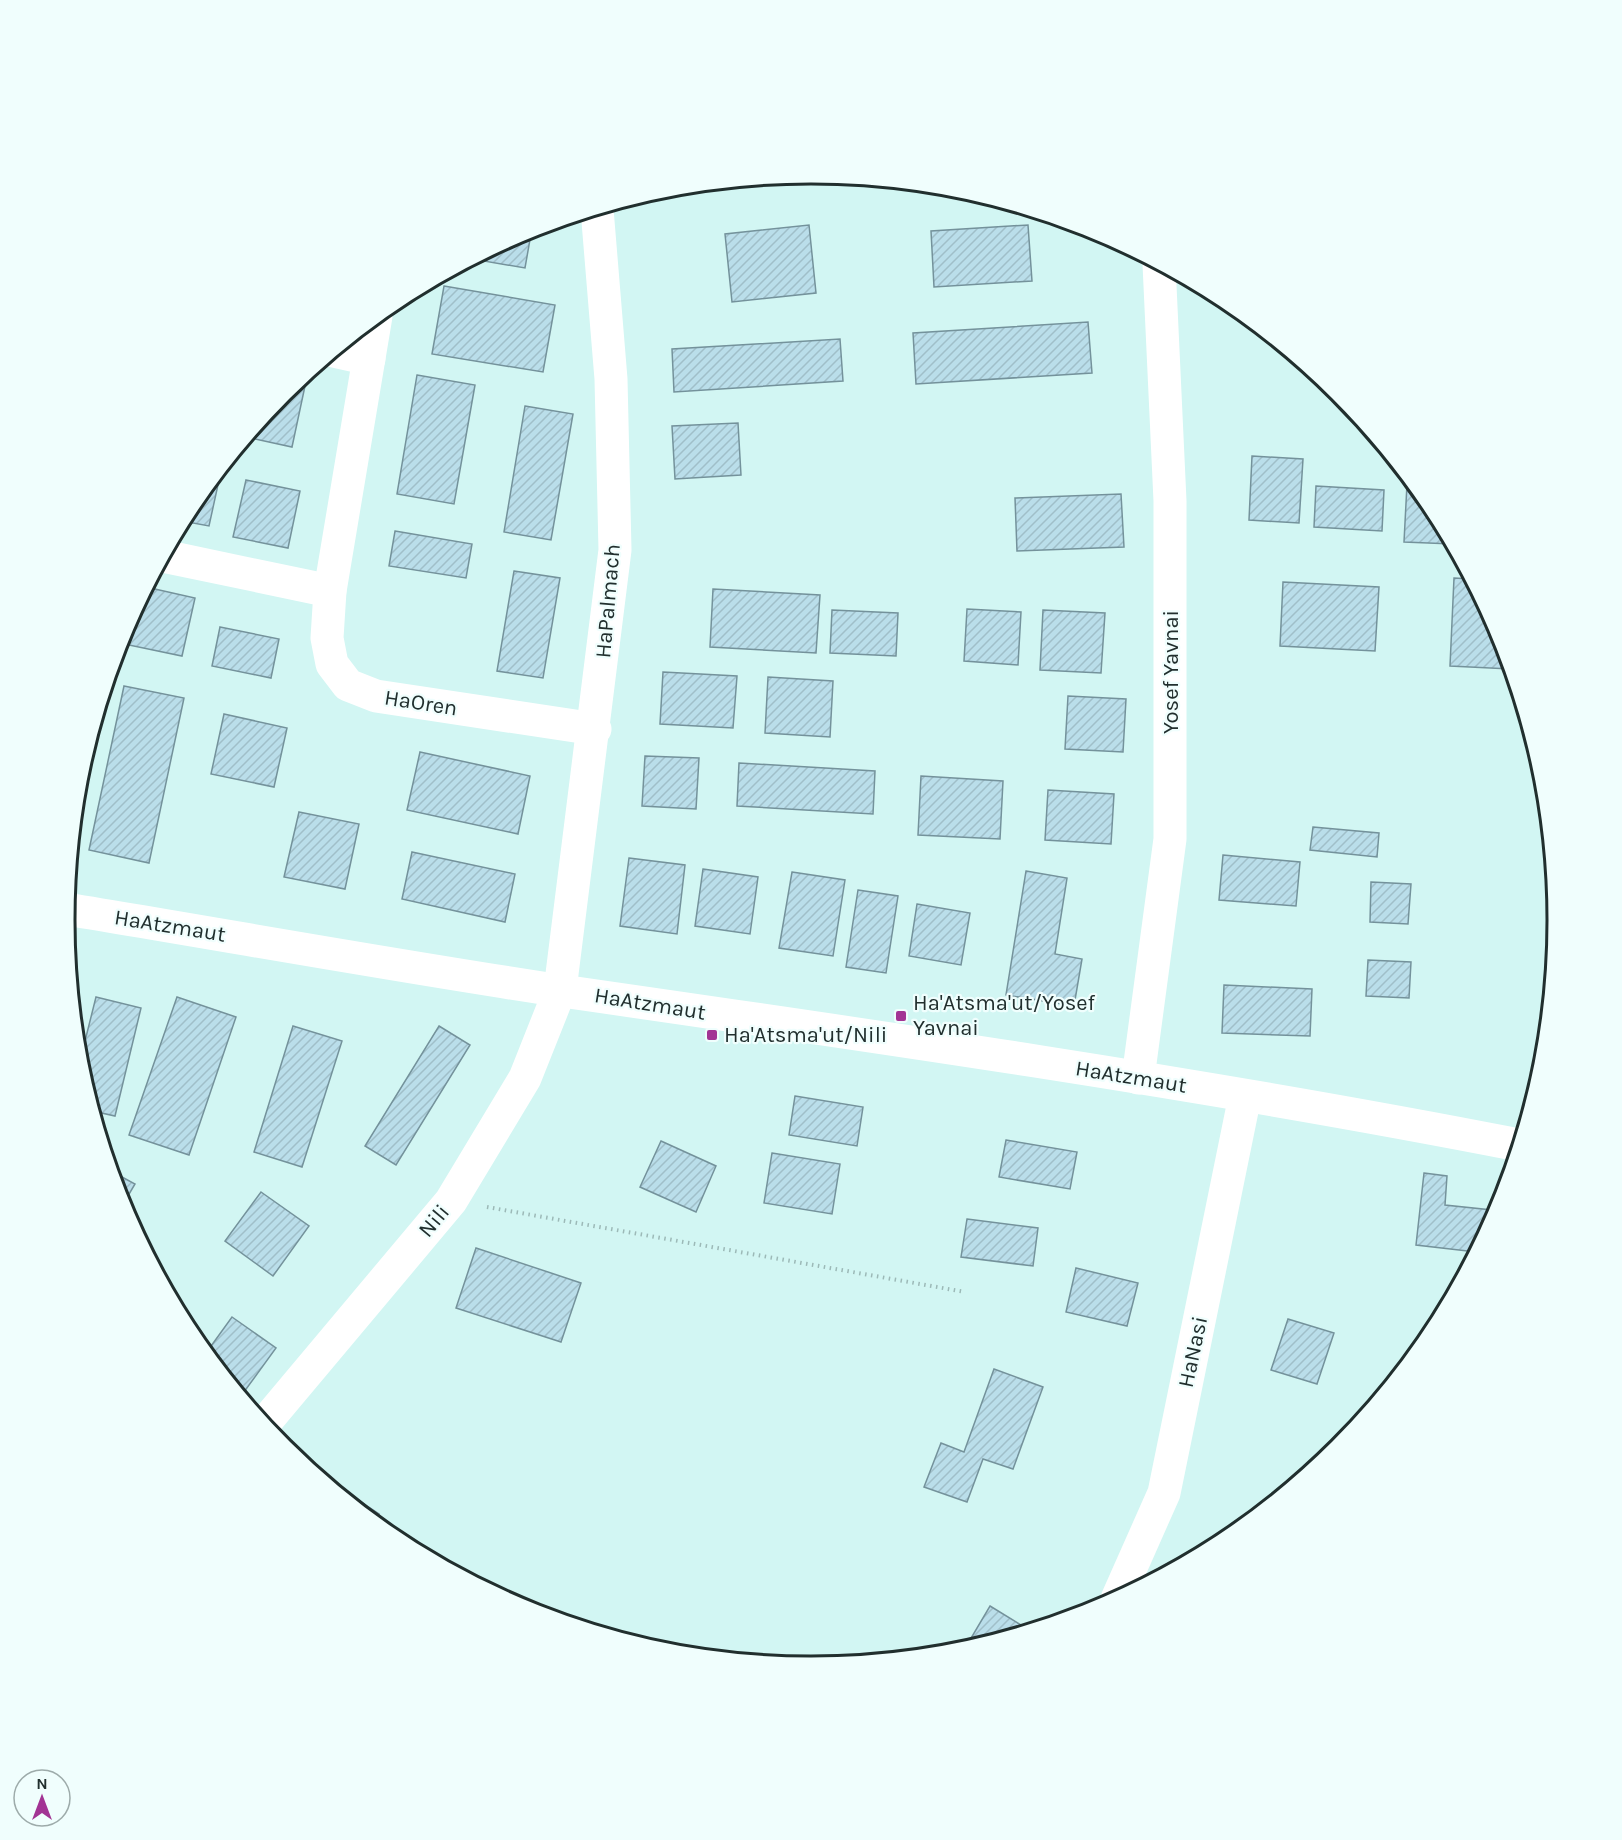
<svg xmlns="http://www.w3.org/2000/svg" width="1622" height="1840" font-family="Karla,sans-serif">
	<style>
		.building { fill: url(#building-hatch); stroke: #74929b; stroke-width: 1.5 }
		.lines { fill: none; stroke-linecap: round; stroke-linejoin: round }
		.path { stroke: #9cb9b7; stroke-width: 4; stroke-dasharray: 1.5 4.5; stroke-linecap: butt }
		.minor { stroke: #fff; stroke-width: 33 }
		.poi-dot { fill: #a23494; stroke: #f0fefd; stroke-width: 2 }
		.labels { text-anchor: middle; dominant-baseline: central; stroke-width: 4.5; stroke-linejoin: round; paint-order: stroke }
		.street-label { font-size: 22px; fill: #212f2e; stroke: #f0fefd }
		.poi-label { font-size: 22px; fill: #212f2e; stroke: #f0fefd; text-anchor: start }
		.rim { fill: none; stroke: #212f2e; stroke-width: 3 }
	</style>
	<defs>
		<pattern id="building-hatch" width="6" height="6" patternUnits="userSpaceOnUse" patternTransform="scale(1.5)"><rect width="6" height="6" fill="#badeea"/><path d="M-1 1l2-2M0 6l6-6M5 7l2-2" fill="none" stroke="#a0bfc9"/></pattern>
	</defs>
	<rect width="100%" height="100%" fill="#d2f6f3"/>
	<g class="building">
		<path d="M809,225L816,293L732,302L725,234Z"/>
		<path d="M1028,225L1032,281L934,287L931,231Z"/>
		<path d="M532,228L525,268L472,259L526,230Z"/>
		<path d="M444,286L555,305L543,372L432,354Z"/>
		<path d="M1088,322L1092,373L916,384L913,333Z"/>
		<path d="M840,339L843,381L674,392L672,349Z"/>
		<path d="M417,375L475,385L454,504L397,494Z"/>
		<path d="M294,383L305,386L292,447L246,437L283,392Z"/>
		<path d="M525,406L573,414L551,540L504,532Z"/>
		<path d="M738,423L741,475L675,479L672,426Z"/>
		<path d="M1252,456L1303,459L1299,523L1249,520Z"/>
		<path d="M219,470L221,471L209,526L182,521L191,505Z"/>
		<path d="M246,480L300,491L288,548L233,537Z"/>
		<path d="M1407,484L1415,485L1432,506L1452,544L1404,542Z"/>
		<path d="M1316,486L1384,490L1382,531L1314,527Z"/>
		<path d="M1121,494L1124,547L1017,551L1015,498Z"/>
		<path d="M395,531L472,544L466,578L389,566Z"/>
		<path d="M514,571L560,578L543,678L497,671Z"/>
		<path d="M1454,578L1471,579L1501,635L1510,669L1450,666Z"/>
		<path d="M1283,582L1379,587L1375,651L1280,646Z"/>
		<path d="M146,587L195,598L182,656L124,644L130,619Z"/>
		<path d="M713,589L820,595L816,653L710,647Z"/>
		<path d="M967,609L1021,612L1018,665L964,661Z"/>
		<path d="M832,610L898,613L896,656L830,653Z"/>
		<path d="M1043,610L1105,613L1101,673L1040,670Z"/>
		<path d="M220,627L279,639L271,678L212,666Z"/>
		<path d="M663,672L737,676L733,728L660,724Z"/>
		<path d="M768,677L833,681L830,737L765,733Z"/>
		<path d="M124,686L184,698L149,863L89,850Z"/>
		<path d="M1068,696L1126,699L1123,752L1065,749Z"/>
		<path d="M224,714L287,728L274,787L211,774Z"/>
		<path d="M420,752L530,776L518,834L407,810Z"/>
		<path d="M645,756L699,758L696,809L642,806Z"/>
		<path d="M739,763L875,771L873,814L737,806Z"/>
		<path d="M921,776L1003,781L1000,839L918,835Z"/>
		<path d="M1048,790L1114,794L1111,844L1045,840Z"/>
		<path d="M299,812L359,824L345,889L284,877Z"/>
		<path d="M1313,827L1379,833L1377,857L1310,850Z"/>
		<path d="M412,852L515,874L505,922L402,899Z"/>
		<path d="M1223,855L1300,862L1296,906L1219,900Z"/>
		<path d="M629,858L685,865L677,934L620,926Z"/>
		<path d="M703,869L758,877L750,934L695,926Z"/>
		<path d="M1026,871L1067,878L1055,954L1082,959L1074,1006L1006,995Z"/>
		<path d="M792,872L845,880L833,956L779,948Z"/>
		<path d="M1371,882L1411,884L1408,924L1370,922Z"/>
		<path d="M858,890L898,896L886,973L846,967Z"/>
		<path d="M917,904L970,913L961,965L909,956Z"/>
		<path d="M1368,960L1411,962L1409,998L1366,996Z"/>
		<path d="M1224,985L1312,989L1310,1036L1222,1033Z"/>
		<path d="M96,997L141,1008L115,1116L93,1111L79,1065Z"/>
		<path d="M177,997L236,1017L189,1155L129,1135Z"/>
		<path d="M293,1026L342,1041L302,1167L254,1152Z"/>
		<path d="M439,1026L470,1045L396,1165L365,1146Z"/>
		<path d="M795,1096L863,1107L857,1146L789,1135Z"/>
		<path d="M1006,1140L1077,1152L1070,1189L999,1177Z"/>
		<path d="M661,1141L716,1166L696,1212L640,1187Z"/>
		<path d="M772,1153L840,1164L832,1214L764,1203Z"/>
		<path d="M111,1171L135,1184L122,1206L121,1205Z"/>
		<path d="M1424,1173L1447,1176L1445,1205L1492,1210L1490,1225L1476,1252L1416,1245Z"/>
		<path d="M261,1192L309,1226L273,1276L225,1241Z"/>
		<path d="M967,1219L1038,1228L1033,1266L961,1257Z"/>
		<path d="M476,1248L581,1283L561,1342L456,1308Z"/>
		<path d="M1076,1268L1138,1283L1127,1326L1066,1312Z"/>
		<path d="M232,1317L276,1348L241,1396L206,1353Z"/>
		<path d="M1288,1319L1334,1333L1317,1384L1271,1370Z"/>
		<path d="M994,1369L1043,1387L1013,1469L983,1459L967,1502L924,1487L941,1443L964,1452Z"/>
		<path d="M324,1477L379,1514L374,1522L322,1480Z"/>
		<path d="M990,1606L1029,1630L964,1650Z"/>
	</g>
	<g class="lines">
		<path class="path" d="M487,1207L965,1292"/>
		<g class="minor">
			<path d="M376,316L330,591L327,638L332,664L348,685L376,696L595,729"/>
			<path d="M333,351L369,359"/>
			<path d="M163,556L330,591"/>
			<path d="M66,909C231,936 396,966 562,991C882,1037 1202,1083 1519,1145"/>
			<path d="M1138,1078L1170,839V501L1159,264"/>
			<path d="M264,1424L451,1201L525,1078L560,990L615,550L611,379L597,209"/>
			<path d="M1117,1599L1164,1493L1245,1096"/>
		</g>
	</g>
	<g class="poi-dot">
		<rect x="895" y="1010" width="12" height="12" rx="3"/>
		<rect x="706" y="1029" width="12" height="12" rx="3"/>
	</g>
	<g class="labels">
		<g class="street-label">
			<text transform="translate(608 601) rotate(-85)">HaPalmach</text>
			<text transform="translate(1171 672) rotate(-90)">Yosef Yavnai</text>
			<text transform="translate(421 703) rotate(9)">HaOren</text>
			<text transform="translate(170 926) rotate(9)">HaAtzmaut</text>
			<text transform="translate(650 1004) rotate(9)">HaAtzmaut</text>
			<text transform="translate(1131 1077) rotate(9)">HaAtzmaut</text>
			<text transform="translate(434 1221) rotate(-50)">Nili</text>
			<text transform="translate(1193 1352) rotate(-78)">HaNasi</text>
		</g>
		<g class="poi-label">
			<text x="913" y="1003">Ha'Atsma'ut/Yosef<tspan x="913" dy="25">Yavnai</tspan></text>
			<text x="724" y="1035">Ha'Atsma'ut/Nili</text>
		</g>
	</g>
	<path d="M0 0H1622V1840H0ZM75 920a736 736 0 1 1 1472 0a736 736 0 1 1-1472 0Z" fill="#f0fefd" fill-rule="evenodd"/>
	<path class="rim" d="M75 920a736 736 0 1 1 1472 0a736 736 0 1 1-1472 0Z"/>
	<g transform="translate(42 1798)"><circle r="28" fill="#f0fefd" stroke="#9dabaa" stroke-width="1.5"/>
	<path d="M0-4.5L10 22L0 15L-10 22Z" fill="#a23494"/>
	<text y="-9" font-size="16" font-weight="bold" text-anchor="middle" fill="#212f2e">N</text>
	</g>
</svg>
